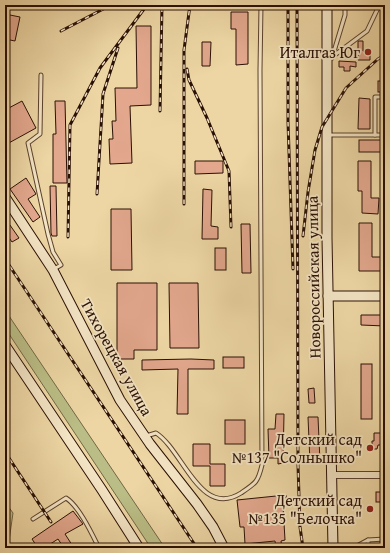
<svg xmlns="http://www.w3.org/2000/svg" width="390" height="553" font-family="'Gentium Book Plus',serif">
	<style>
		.green { fill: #babd85; stroke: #726645 }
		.building { fill: #e2a78d; stroke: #2a1005 }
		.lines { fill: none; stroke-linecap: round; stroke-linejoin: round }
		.lane-casing { stroke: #5b422d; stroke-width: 5 }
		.street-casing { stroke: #5b422d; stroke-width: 8 }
		.secondary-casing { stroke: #2a1005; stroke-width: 11 }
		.lane { stroke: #f3e4c4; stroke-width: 3 }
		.street { stroke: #f3e4c4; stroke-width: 6 }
		.secondary { stroke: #f3e4c4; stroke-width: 9 }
		.rail-casing { stroke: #2a1005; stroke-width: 3 }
		.rail { stroke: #f3e4c4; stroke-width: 1.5; stroke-dasharray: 4.5; stroke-linecap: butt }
		.poi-dot { fill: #8f2418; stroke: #f3e4c4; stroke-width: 1.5 }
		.labels { text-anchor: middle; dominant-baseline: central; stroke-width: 3.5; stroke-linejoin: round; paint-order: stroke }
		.poi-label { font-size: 16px; fill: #2a1005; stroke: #f3e4c4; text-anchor: end }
		.street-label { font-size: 16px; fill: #2a1005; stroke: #f3e4c4 }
	</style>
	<rect width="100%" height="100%" fill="#edd6a4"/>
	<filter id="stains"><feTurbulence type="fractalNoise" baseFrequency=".005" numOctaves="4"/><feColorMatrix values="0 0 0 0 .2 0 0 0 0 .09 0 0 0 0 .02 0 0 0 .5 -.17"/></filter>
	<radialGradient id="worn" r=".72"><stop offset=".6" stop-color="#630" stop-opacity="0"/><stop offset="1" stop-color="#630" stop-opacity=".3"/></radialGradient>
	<g class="green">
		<path d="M5,310L165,548H151L5,328Z"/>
		<path d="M5,502L13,513L8,548H5Z"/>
	</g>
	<g class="building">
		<path d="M231,12H248V64L236,65V29H231Z"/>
		<path d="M5,14L20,17L15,41L5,39Z"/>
		<path d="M136,26H151V105L130,106L132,163L110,164L109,139H113L112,121H116L115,88H137Z"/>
		<path d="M358,41H363V51H370V60H358Z"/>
		<path d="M202,42H211L210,66H202Z"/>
		<path d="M339,61L356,62V67L350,66V71H344V67H339Z"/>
		<rect x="378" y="81" width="7" height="11"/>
		<path d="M359,98L370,99V129H358Z"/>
		<path d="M22,101L36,128L7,144L5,141V110Z"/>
		<path d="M55,101H65L67,183H53V134H56Z"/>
		<rect x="359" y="140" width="26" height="12"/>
		<path d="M195,161H223V173L195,174Z"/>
		<path d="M358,161H371V198H379L378,214L362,213V191H358Z"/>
		<path d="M26,178L36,194L28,199L40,217L33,222L10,189Z"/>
		<path d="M50,186H56L57,236H52L51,233Z"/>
		<path d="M203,189L212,190L211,226L218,227V239H202Z"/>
		<path d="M111,209H131L132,270H111Z"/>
		<path d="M5,218L19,238L12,242L5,232Z"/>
		<path d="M359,223H372V257H385V271H359Z"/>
		<path d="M241,224H250L251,273H242Z"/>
		<rect x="215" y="248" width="11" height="22"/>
		<path d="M117,283H157V350H134V359H117Z"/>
		<path d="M169,283H198L199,348H170Z"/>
		<path d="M361,315H385V326L361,325Z"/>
		<rect x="223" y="357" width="21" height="11"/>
		<path d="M191,359L214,360V369H188V414H177L178,369L142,370V360Z"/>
		<rect x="361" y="364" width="11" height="55"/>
		<path d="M314,388L315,403H309L308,389Z"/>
		<path d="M276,414H284L283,463L278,464V458H269L268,429H275Z"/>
		<path d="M308,417H318L320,462L310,463Z"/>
		<rect x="225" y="420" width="20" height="24"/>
		<path d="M374,433H385V445H378L377,449H372V441H374Z"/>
		<path d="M193,444H210V464H225V486H210V466H193Z"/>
		<rect x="376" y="492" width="9" height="10"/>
		<path d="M286,495L287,506H283L285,540L281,541L282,548H276L275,541L245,544L244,527H240L237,500Z"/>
		<path d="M73,511L83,524L65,534L74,548H64L58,539L44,548H38L32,539Z"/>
	</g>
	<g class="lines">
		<g class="lane-casing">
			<g id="lane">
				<path d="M50,6V5"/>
				<path d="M332,58L345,15V5"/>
				<path d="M328,60L367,31L378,8L382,5"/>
				<path d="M41,75L40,134L28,143L48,234L53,252L61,265L54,269"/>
				<path d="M328,135H385"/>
				<path d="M375,135V97H385"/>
				<path d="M146,436L156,433C183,450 200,519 241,493C256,483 258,482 262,465L260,70L261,5"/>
				<path d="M33,519L66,498C79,506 92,534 99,548"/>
				<path d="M353,548L368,540L385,539"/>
				<path d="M368,548V540"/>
			</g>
		</g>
		<g class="street-casing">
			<path id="street" d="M332,475H385"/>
		</g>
		<g class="secondary-casing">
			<g id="secondary">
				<path d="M327,5V238L333,548"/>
				<path d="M5,197L53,270L120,400L150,444L197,504L213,527L224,548"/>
				<path d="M328,296H385"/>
				<path d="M5,345L102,490L139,548"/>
			</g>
		</g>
		<use href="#lane" class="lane"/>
		<use href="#street" class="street"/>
		<use href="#secondary" class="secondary"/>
		<g class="rail-casing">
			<g id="rail">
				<path d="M288,5V122L293,269"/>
				<path d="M297,5L298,465L300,527L303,548"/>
				<path d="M61,31L111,5"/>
				<path d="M187,69L189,80L207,118L229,171L231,227"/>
				<path d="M160,111L162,5"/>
				<path d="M97,194L103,94L118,48"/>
				<path d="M184,204V50L190,5"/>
				<path d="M303,236L308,192L315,150L322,127L346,88L378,59L385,55"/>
				<path d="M68,237L70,125L100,68L147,5"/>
				<path d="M5,259L197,548"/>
				<path d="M5,452L51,522"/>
			</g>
		</g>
		<use href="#rail" class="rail"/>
	</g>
	<g class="poi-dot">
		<circle cx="368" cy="52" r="4"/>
		<circle cx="370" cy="448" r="4"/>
		<circle cx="370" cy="509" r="4"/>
	</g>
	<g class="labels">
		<g class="poi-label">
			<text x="360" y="52">Италгаз Юг</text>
			<text x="362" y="439">Детский сад<tspan x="362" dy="18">№137 "Солнышко"</tspan></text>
			<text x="362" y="500">Детский сад<tspan x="362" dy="18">№135 "Белочка"</tspan></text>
		</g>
		<g class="street-label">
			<text transform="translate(313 277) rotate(-91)">Новороссийская улица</text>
			<text transform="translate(117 357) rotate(61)">Тихорецкая улица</text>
		</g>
	</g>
	<rect width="390" height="553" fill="none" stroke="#edd6a4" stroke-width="20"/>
	<rect x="6" y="6" width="378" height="541" fill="none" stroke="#2a1005" stroke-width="2"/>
	<rect x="10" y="10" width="370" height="533" fill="none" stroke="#2a1005"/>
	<rect width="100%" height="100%" filter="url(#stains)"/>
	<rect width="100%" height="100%" fill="url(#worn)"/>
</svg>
